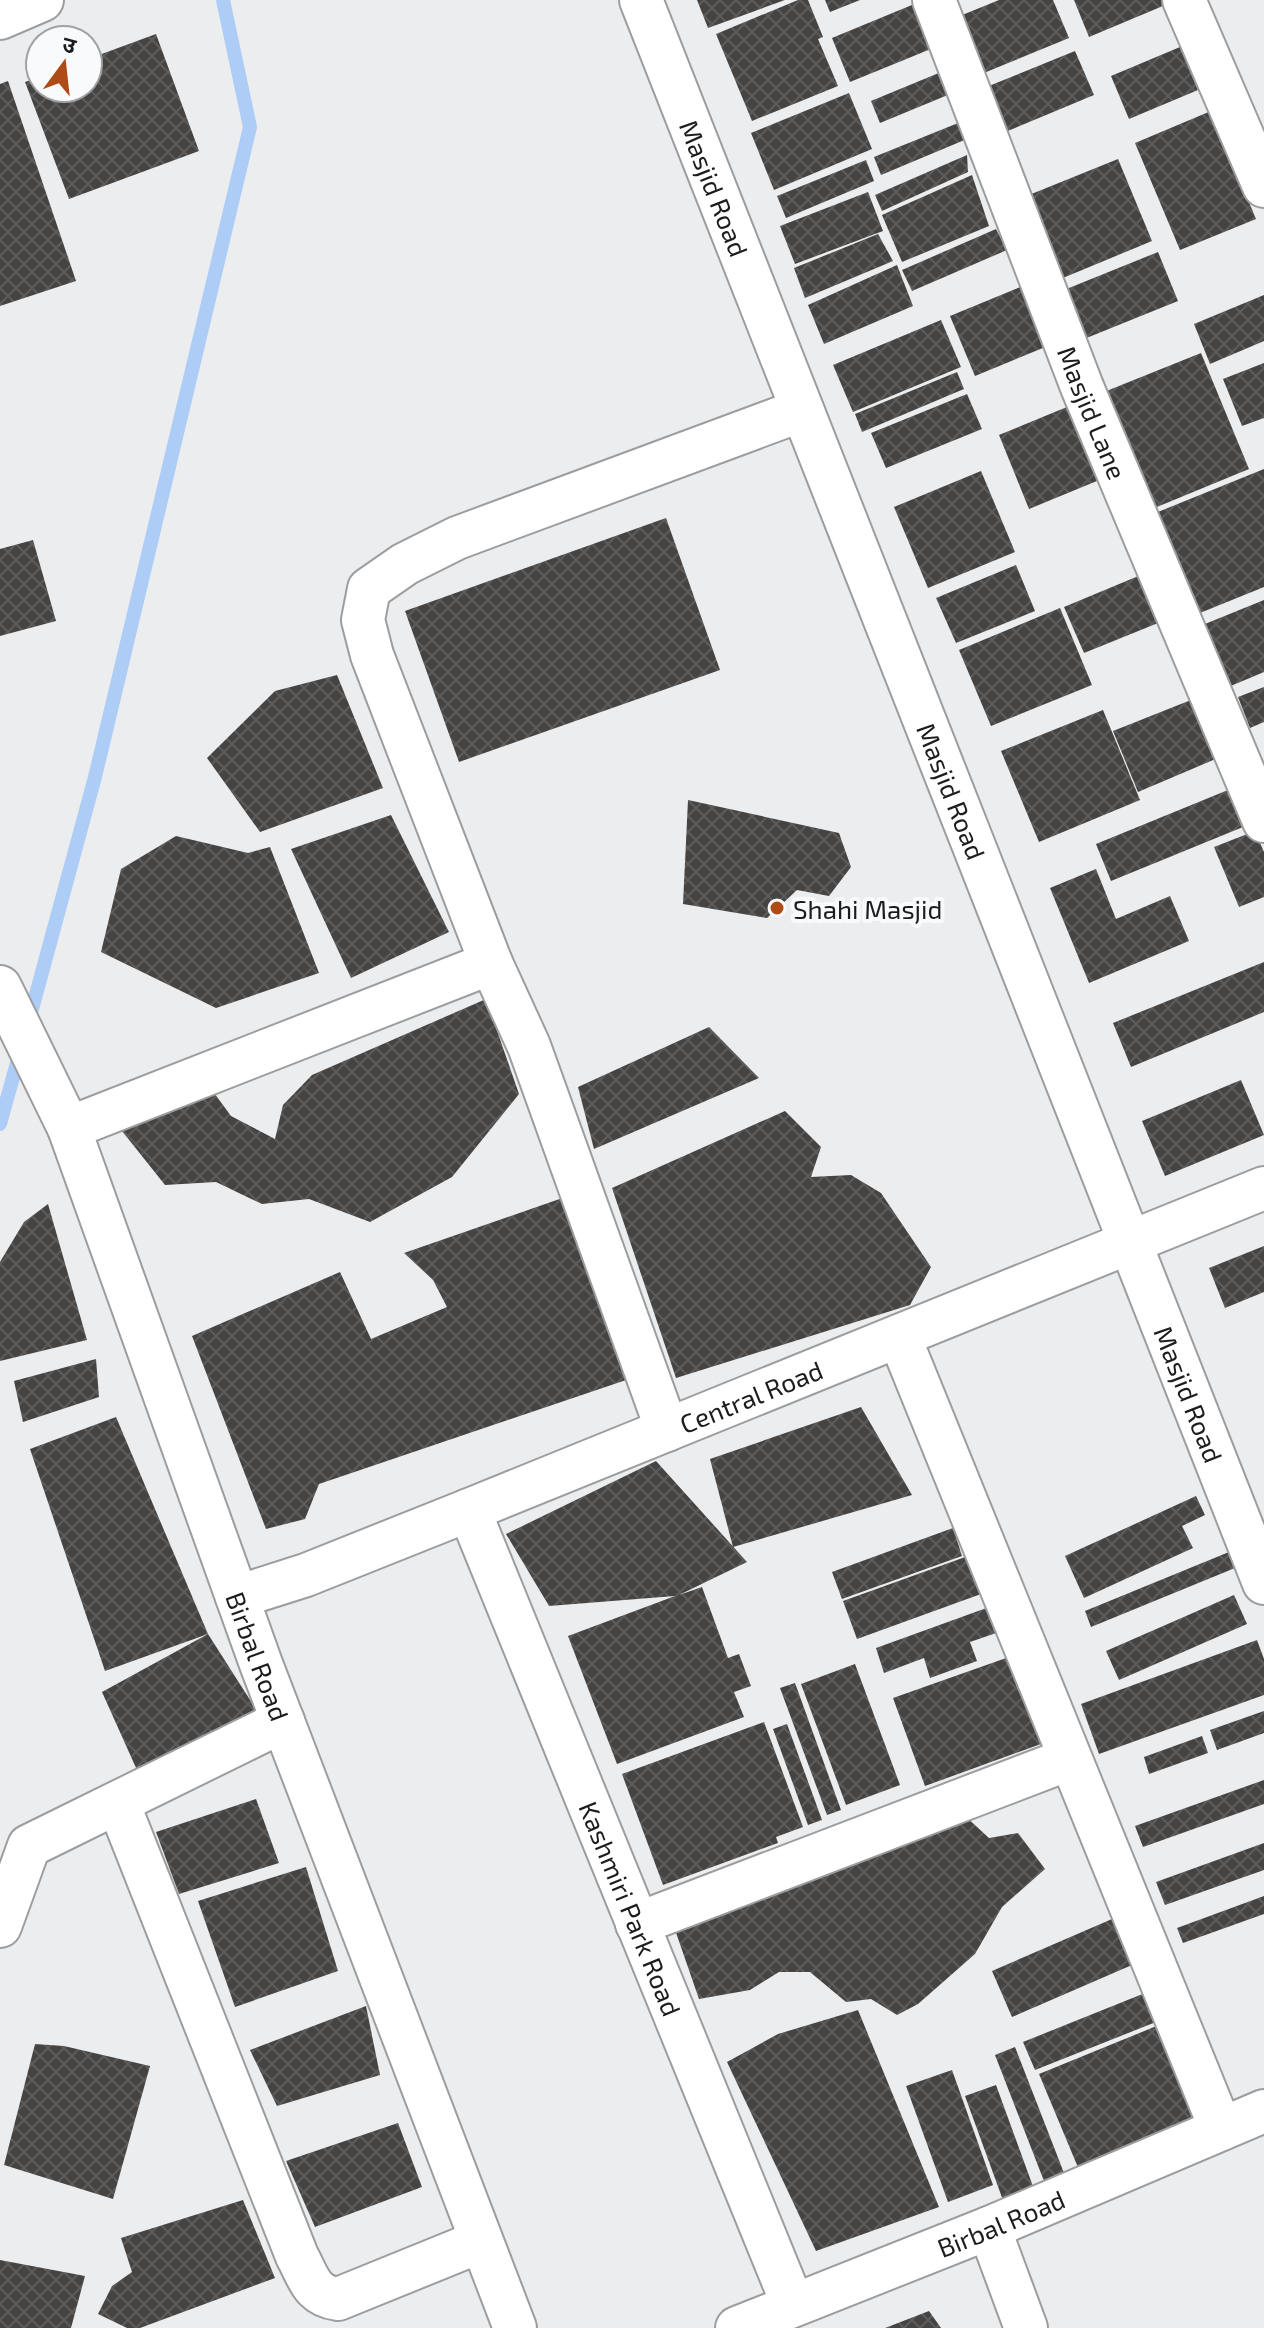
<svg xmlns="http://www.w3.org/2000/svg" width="1264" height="2328" font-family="'Exo 2','Noto Sans Devanagari',sans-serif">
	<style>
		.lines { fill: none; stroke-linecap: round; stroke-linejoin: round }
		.stream { stroke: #aecdf6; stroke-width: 14 }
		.building { fill: url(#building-cross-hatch) }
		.street-casing { stroke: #9b9d9f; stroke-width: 46 }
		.street { stroke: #fff; stroke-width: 42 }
		.poi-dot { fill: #af4b16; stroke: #f9fafc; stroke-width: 3 }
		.labels { text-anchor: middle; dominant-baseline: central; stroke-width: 8; stroke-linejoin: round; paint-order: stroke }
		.street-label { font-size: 26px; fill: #1b1c1c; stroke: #f9fafc }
		.poi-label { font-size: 26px; fill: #1b1c1c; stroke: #f9fafc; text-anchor: start }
	</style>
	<defs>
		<pattern id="building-cross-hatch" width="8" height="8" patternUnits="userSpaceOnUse" patternTransform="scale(2)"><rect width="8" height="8" fill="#464443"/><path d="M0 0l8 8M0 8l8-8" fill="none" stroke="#5d5c5b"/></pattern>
	</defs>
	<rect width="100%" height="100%" fill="#ebedef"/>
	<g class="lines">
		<g class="stream">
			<path d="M28,1024L95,777L250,127L223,0"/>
			<path d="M0,1124L20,1052"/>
		</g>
	</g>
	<g class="building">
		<path d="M697,0H785L708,28Z"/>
		<path d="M798,0H808L823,37L818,39L838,86L752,121L716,34Z"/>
		<path d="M825,0H860L830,12Z"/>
		<path d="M924,0L943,44L850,82L832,38Z"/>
		<path d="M999,0H1053L1069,38L974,77L950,20Z"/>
		<path d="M1074,0H1169L1170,3L1089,37Z"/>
		<path d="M156,34L199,151L69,199L25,82L40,77V88H88V59Z"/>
		<path d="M1180,47L1198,90L1129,119L1111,76Z"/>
		<path d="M1075,51L1094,95L998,135L979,90Z"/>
		<path d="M946,70L955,92L880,123L871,101Z"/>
		<path d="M8,81L76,281L0,306V84Z"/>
		<path d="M849,93L872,149L774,190L751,133Z"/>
		<path d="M1211,111L1256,219L1180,250L1135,143Z"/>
		<path d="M968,119L974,136L881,175L874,157Z"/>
		<path d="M967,155L968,172L882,211L875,195Z"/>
		<path d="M1118,159L1152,241L1058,280L1024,197Z"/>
		<path d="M866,160L874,181L786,218L777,196Z"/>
		<path d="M972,175L989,226L902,262L882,215Z"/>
		<path d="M868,192L883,231L795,264L780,226Z"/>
		<path d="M996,229L1007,250L912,291L902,270Z"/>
		<path d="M878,234L893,261L805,298L794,268Z"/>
		<path d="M1158,252L1178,301L1084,339L1064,290Z"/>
		<path d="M897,265L913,306L824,344L808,305Z"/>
		<path d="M1030,283L1055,343L975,376L950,316Z"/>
		<path d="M1264,295V341L1210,364L1194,324Z"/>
		<path d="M941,320L961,367L853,412L833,365Z"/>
		<path d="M1201,353L1249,469L1152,509L1104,392Z"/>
		<path d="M1264,363V418L1242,426L1223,379Z"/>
		<path d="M957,372L964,389L862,432L855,414Z"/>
		<path d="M967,394L982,429L886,468L871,433Z"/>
		<path d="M1079,402L1109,476L1029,509L999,435Z"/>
		<path d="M1264,469V587L1195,615L1153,514Z"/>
		<path d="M981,471L1015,552L928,588L894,507Z"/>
		<path d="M666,518L720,670L459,762L405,611Z"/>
		<path d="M33,540L56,621L0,636V549Z"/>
		<path d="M1016,565L1035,611L956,643L936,598Z"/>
		<path d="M1148,572L1168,619L1084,653L1064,607Z"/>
		<path d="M1264,600V672L1226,688L1200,626Z"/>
		<path d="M1060,608L1092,685L991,726L959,650Z"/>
		<path d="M337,675L383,788L260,832L207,758L275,691Z"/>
		<path d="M1264,687V722L1250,728L1238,697Z"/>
		<path d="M1201,696L1225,755L1138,792L1113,731Z"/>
		<path d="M1103,710L1140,800L1039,842L1001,751Z"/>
		<path d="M1228,790L1243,827L1111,881L1096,844Z"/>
		<path d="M688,800L839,833L851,867L829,896L797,890L767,918L683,904Z"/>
		<path d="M391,815L449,932L351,978L291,849Z"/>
		<path d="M1255,831L1264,852V897L1239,907L1214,847Z"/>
		<path d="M176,836L248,853L270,847L319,973L216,1008L101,952L121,869Z"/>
		<path d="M1096,869L1116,919L1170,896L1189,941L1089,983L1050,888Z"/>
		<path d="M1264,962V1012L1131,1067L1113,1023Z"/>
		<path d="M486,999L519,1094L452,1177L370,1222L309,1199L262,1204L216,1182L165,1185L122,1131L212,1090L231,1116L275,1139L283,1105L312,1075Z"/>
		<path d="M709,1027L759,1078L594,1149L578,1087Z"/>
		<path d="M1241,1080L1264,1135L1165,1176L1142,1121Z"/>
		<path d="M785,1111L821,1147L811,1177L851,1175L881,1193L931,1267L910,1305L676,1378L612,1188Z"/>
		<path d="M571,1195L635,1377L319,1484L305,1519L266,1529L192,1336L340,1272L371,1339L447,1307L433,1280L404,1253Z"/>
		<path d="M48,1204L87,1340L0,1361V1262L24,1222Z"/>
		<path d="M1264,1246V1292L1225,1308L1209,1268Z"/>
		<path d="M96,1359L99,1397L23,1422L14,1381Z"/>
		<path d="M861,1407L912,1495L733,1547L710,1459Z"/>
		<path d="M116,1417L208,1634L105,1671L30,1449Z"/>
		<path d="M656,1461L747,1562L679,1595L702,1587L728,1658L739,1654L751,1686L734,1692L744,1717L617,1764L568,1636L675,1596L549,1606L506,1534Z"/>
		<path d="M1196,1496L1205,1515L1182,1526L1193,1548L1084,1598L1065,1556Z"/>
		<path d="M953,1528L962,1556L842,1599L832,1572Z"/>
		<path d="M1229,1552L1235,1568L1091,1627L1085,1611Z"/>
		<path d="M968,1556L981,1594L857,1639L843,1601Z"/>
		<path d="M1234,1595L1247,1624L1119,1680L1106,1651Z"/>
		<path d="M992,1606L1002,1631L970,1642L977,1661L930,1678L924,1658L884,1673L876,1648Z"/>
		<path d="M208,1634L268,1728L141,1779L102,1692Z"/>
		<path d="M1257,1640L1264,1659V1695L1099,1754L1081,1704Z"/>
		<path d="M1009,1657L1041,1744L925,1786L893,1698Z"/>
		<path d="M855,1664L900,1785L846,1805L801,1684Z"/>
		<path d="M795,1683L841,1810L827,1815L780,1688Z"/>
		<path d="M1264,1711V1733L1217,1750L1210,1730Z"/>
		<path d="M764,1722L803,1827L776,1837L778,1843L663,1885L622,1774Z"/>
		<path d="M787,1724L822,1820L808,1825L773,1729Z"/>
		<path d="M1202,1736L1208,1753L1149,1774L1144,1757Z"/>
		<path d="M1264,1780V1804L1143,1847L1135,1826Z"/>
		<path d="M256,1799L279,1863L179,1894L156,1832Z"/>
		<path d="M964,1815L989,1838L1018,1833L1045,1869L1002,1907L975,1954L918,2004L897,2015L871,1999L846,2002L810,1972H779L750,1990L699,1999L673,1924Z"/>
		<path d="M1264,1843V1870L1165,1905L1156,1882Z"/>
		<path d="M306,1867L338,1971L235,2007L198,1901Z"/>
		<path d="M1264,1896V1914L1183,1943L1177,1928Z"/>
		<path d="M1112,1919L1132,1965L1012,2017L992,1971Z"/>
		<path d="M1150,1991L1161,2020L1035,2070L1023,2042Z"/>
		<path d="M366,2006L380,2075L277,2106L250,2050Z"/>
		<path d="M858,2010L939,2207L816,2251L727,2062L778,2034Z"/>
		<path d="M1159,2025L1202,2127L1082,2177L1039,2074Z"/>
		<path d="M35,2044L64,2046L150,2066L113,2199L4,2165Z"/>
		<path d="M1015,2047L1064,2173L1044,2181L995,2055Z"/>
		<path d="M952,2070L993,2185L948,2202L906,2086Z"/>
		<path d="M996,2085L1035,2192L1004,2203L965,2096Z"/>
		<path d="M398,2123L422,2187L315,2227L286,2161Z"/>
		<path d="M243,2200L275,2278L140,2328H127L98,2314L112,2286L132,2272L121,2238Z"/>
		<path d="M0,2260L85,2276L71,2328H0Z"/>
		<path d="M929,2311L941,2328H885Z"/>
	</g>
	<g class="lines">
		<g class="street-casing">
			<g id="street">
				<path id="s1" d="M641,0L1264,1583"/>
				<path id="s2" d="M934,0L1082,387L1264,821"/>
				<path d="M1184,0L1264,186"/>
				<path d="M0,18L42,0"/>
				<path id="s3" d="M0,987L69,1128L261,1664L515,2328"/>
				<path d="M69,1128L491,963"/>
				<path d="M899,1336L1221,2129"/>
				<path d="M667,1430L529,1046L491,963L372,655L363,620L369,589L405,564L457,538L802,410"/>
				<path id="s4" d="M469,1510L793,2305"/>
				<path id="s5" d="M237,1597L306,1575L469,1510L1264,1188"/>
				<path d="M118,1803L297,2256C309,2278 311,2295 338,2299L481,2241"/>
				<path d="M637,1924L1069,1759"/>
				<path d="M0,1926L29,1846L283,1721"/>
				<path d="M989,2228L1026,2328"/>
				<path id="s6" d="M737,2328L989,2228L1264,2111"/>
			</g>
		</g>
		<use href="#street" class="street"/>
	</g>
	<circle class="poi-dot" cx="777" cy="908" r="8"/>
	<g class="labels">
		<g class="street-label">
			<text stroke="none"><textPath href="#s1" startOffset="202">Masjid Road</textPath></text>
			<text stroke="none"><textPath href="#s2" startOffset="442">Masjid Lane</textPath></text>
			<text stroke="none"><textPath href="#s1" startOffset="850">Masjid Road</textPath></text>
			<text stroke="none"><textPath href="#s1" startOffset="1498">Masjid Road</textPath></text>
			<text stroke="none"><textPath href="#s5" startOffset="552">Central Road</textPath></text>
			<text stroke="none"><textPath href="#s3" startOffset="718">Birbal Road</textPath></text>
			<text stroke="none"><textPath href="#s4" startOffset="430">Kashmiri Park Road</textPath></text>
			<text stroke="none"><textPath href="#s6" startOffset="284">Birbal Road</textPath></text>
		</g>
		<g class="poi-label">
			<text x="793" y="908">Shahi Masjid</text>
		</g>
	</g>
	<g transform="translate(64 64) rotate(15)"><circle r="38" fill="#f9fafc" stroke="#a0a1a2" stroke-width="2"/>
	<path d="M0-6L14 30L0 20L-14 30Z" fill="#af4b16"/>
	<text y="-12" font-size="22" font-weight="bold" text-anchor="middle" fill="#1b1c1c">उ</text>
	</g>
</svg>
